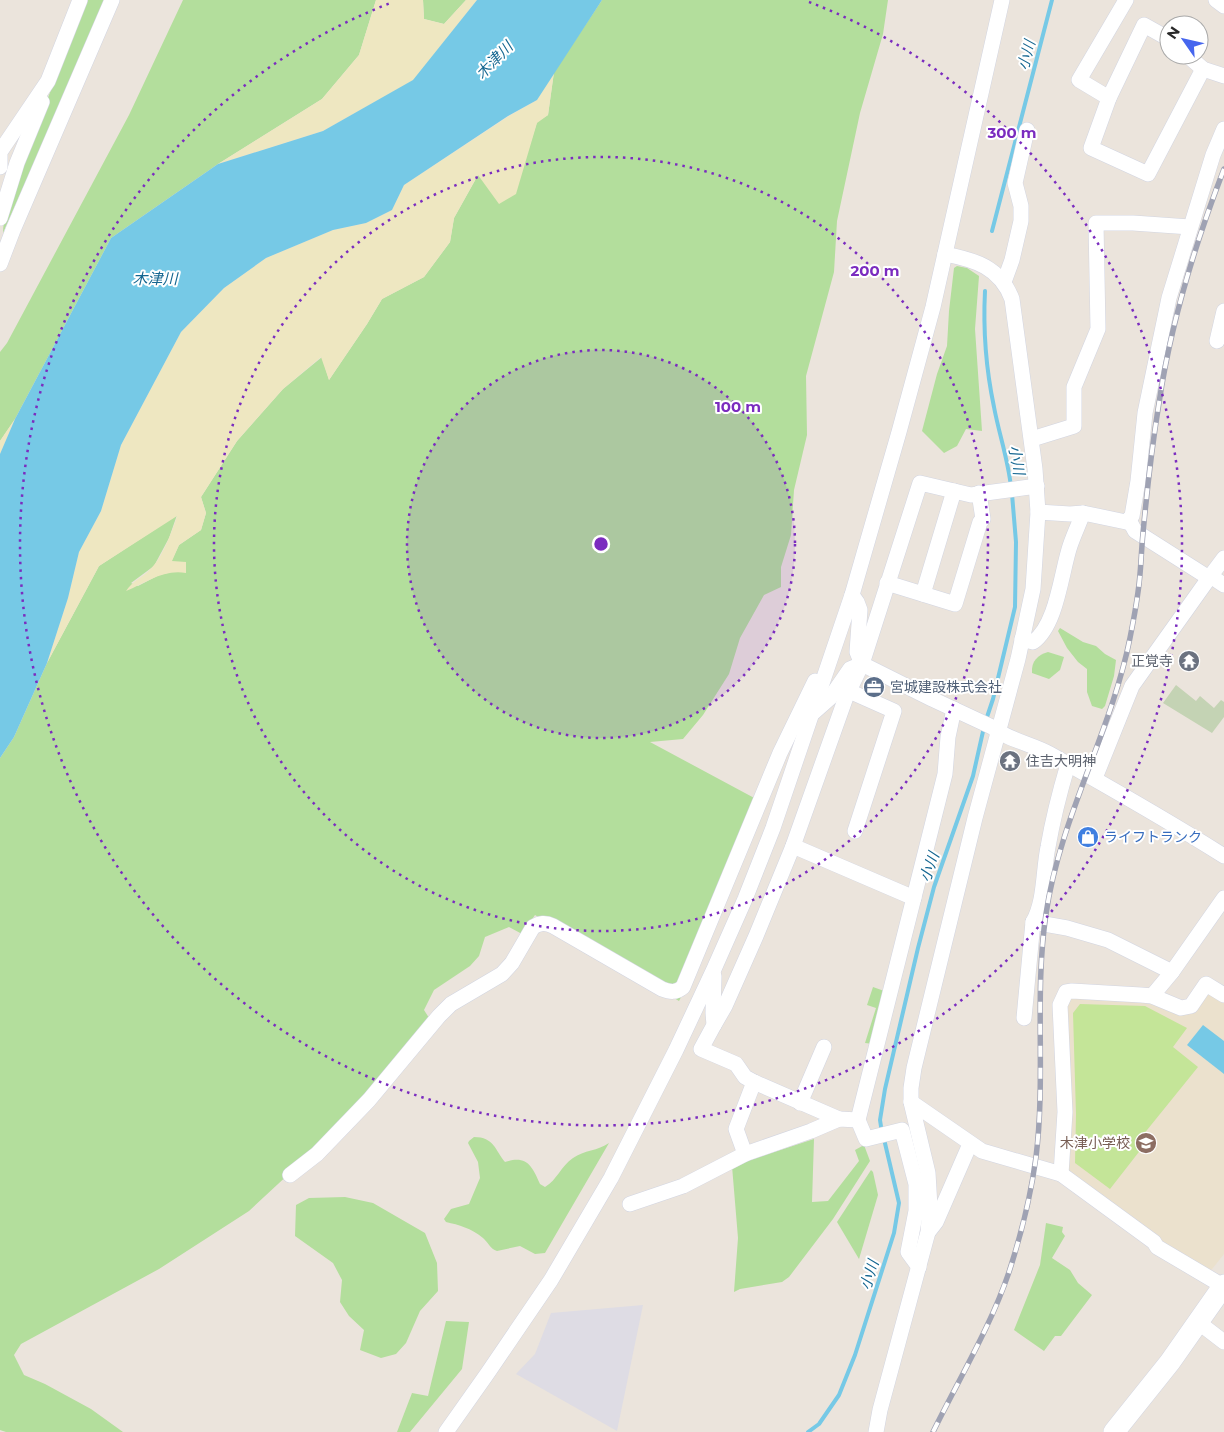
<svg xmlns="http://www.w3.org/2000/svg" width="1224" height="1432" font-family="Montserrat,'Noto Sans JP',sans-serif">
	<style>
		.industrial { fill: #dedce4 }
		.education { fill: #ebe1cd }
		.green { fill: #b3de9c }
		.sand { fill: #eee7c1 }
		.cemetery { fill: #c4d3b4 }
		.pitch { fill: #c4e598 }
		.water { fill: #76c9e6 }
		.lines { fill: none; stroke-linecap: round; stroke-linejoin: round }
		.stream { stroke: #76c9e6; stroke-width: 4 }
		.street-casing { stroke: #d2d5e1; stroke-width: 16 }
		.secondary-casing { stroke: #d2d5e1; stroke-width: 22 }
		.street { stroke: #fff; stroke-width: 15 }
		.secondary { stroke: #fff; stroke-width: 21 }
		.rail-casing { stroke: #9fa2b3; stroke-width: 5.5 }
		.rail { stroke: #fff; stroke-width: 4; stroke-dasharray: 11; stroke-linecap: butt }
		.ring { fill: none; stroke: #7b2cbf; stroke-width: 2.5; stroke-dasharray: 2.5 5 }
		.labels { text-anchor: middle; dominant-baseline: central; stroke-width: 4; stroke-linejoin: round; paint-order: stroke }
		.worship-label { font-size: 14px; fill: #5b616d; stroke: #fff; text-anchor: end }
		.service-label { font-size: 14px; fill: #4e5e75; stroke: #fff; text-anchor: start }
		.shop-label { font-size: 14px; fill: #366cbe; stroke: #fff; text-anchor: start }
		.education-label { font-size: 14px; fill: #785e54; stroke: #fff; text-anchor: end }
		.water-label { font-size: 15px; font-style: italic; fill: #166791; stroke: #fff }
		.centre { fill: #7b2cbf; stroke: #fff; stroke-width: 2.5 }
		.ring-label { font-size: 15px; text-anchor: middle; font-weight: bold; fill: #7b2cbf; stroke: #fff; stroke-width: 4; stroke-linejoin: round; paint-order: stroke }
	</style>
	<rect width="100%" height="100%" fill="#ebe4dc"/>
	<path class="industrial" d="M643,1305L617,1431L516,1374L535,1354L551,1313Z"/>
	<path class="education" d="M1211,991L1224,1000V1254L1209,1273L1146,1234L1066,1173L1064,1005L1072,997L1143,998L1183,1014L1205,994Z"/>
	<g class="green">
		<path d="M86,0H106L3,233C4,206 18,178 27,153C46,102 66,51 86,0Z"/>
		<path d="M183,0H376L359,55L322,99L218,164L111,238L15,419L0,441V352L7,343L129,115Z"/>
		<path d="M423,0H466L444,24L424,19Z"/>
		<path d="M602,0H888L883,34L860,113L837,221L834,272L806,376L807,435L794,490L791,535L781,567V587L764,595L740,638L729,674L703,715L683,739L650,742L758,800L689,982L679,1001L535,915L522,934L509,927L485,937L479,956L470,966L434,990L424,1010L431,1021L346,1121L249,1211L159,1269L21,1344L14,1355L24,1375L45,1384L91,1409L123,1432H6L0,1430V758L14,737L47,663L99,566L177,515L169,538L154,566L131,583L138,586L159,575L176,571L186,562H171L179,545L201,530L206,513L201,497L237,441L283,389L322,357L329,380L367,324L382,299L424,277L450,242L454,218L478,175L528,151L537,122L548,115L554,72Z"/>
		<path d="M957,266L967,268L979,276L975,329L982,431L966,429L957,446L944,453L922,431L937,374L947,346L949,311L954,268Z"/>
		<path d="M1060,628L1083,642L1096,646L1105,654L1116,660L1114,676L1105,706L1102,709L1092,706L1087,692V669L1078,662L1067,648L1058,631Z"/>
		<path d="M1048,652L1064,657L1060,670L1049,679L1032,673C1031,661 1038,655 1048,652Z"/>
		<path d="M873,987L887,992L874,1044L865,1043L876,1008L867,1005Z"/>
		<path d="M474,1137C494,1137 495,1150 505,1162C527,1155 532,1166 540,1184L545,1187C557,1180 561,1166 573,1158C584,1150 598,1151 609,1143L545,1253L535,1254L520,1246L497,1251C490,1249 488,1242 483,1238C471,1228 459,1225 446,1222L444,1219L451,1209L469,1204L480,1178L478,1162L468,1143L469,1141Z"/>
		<path d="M814,1139L812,1202L828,1201L859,1161L855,1150L864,1145L870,1161L833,1219L789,1277L782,1282L740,1289L734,1292L738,1238L732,1166Z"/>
		<path d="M871,1170L873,1172L878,1195L859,1259L837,1222Z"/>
		<path d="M345,1197L373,1203L425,1233L437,1263L438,1291L420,1311L406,1343L396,1354L381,1358L360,1350L364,1330L349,1316L340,1302L342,1280L333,1263L295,1236L296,1205L309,1198Z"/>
		<path d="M1046,1223L1063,1227L1062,1232L1065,1236L1052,1258L1070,1270L1078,1283L1092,1295L1061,1336H1055L1044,1351L1014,1330L1040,1265Z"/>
		<path d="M446,1321L469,1322L462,1369L410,1432H397L412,1393L428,1396Z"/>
	</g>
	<g class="sand">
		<path d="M376,0H423L424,19L444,24L466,0H477L414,80L323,131L218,164L322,99L359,55Z"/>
		<path d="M554,72L548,115L537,123L516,194L499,204L478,175L454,218L450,242L424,277L382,299L367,324L329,380L321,357L283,389L237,441L201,497L206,513L201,530L179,545L172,561L186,562V573C163,569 146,583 126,591C133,580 146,576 154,565C162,557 174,527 177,516L99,566L47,663L68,598L79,552L101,511L121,445L181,332L224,288L266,258L333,230L366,223L392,210L404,185L509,116L537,100Z"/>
		<path d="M15,419L0,454V441Z"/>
	</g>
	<path class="cemetery" d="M1176,685L1196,701L1200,696L1214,708L1221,700L1224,702V717L1212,733L1163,703Z"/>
	<path class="pitch" d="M1080,1004L1145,1006L1187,1028L1173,1047L1198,1067L1143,1135L1149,1139L1110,1189L1075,1163L1076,1114L1073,1013Z"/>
	<g class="water">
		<path d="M477,0H602L537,100L508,116L404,185L392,210L366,223L333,230L266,258L224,288L181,332L121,445L101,511L79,552L68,598L47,663L14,737L0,758V454L15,419L111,238L218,164L323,131L413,80Z"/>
		<path d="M1203,1025L1224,1041V1074L1187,1045Z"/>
	</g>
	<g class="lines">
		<g class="stream">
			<path d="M992,231L1052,0"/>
			<path d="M985,291C983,330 986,369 994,407C999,434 1008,459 1011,487"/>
			<path d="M986,720L993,699L1015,607L1016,542L1012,494"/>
			<path d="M882,1133L880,1120L885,1089L918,948L934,887L973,776L984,727"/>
			<path d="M808,1432L819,1424L839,1395L855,1355L894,1233L899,1203L884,1139"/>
		</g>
		<g class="street-casing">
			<g id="street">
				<path d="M1216,0L1224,6"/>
				<path d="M1169,39L1144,25L1109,98L1091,148L1148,174L1203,69"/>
				<path d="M1187,55L1203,69L1224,76"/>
				<path d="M1109,98L1079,80L1126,0"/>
				<path d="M0,167V152L48,81L80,0"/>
				<path d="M0,218L17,163L42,102"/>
				<path d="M0,264L13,230L112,0"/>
				<path d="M1004,282L1012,260L1021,221V206L1015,183L1027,130"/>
				<path d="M1217,341L1224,311"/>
				<path d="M1032,439L1074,426V387L1098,329L1096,223H1133L1190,227"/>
				<path d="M1038,512L1070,514L1083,513L1126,522L1132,516L1138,481L1145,413L1169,298L1213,155L1224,129"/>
				<path d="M1129,520L1135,531L1209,578L1224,558"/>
				<path d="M887,583L955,604L980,522L983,519L979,493"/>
				<path d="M923,594L954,491"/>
				<path d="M852,595L857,602L860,610L857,652L861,662"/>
				<path d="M1022,639L1033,642C1057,625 1061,573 1070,546C1074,534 1079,524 1083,513"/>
				<path d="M849,691L894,711L855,831"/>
				<path d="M813,713L830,698L850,669L862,664L932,699L992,727C1008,740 1032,744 1050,754C1109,787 1167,820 1224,856"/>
				<path d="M1095,778L1132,686L1209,578L1215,579L1224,585"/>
				<path d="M793,846L914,898"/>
				<path d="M1033,922L1067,928L1108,940L1172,972"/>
				<path d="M714,976L713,1013L714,1025L701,1049L736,1064L745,1077L754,1082L839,1119"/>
				<path d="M1152,996L1172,972L1224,898"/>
				<path d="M1024,1018L1033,922C1045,901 1043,871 1048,847C1053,818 1060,791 1068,764"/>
				<path d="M714,1025L725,1006L756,936L793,846L846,697L862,664L920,483L971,495L1037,486"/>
				<path d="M911,1102L982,1151L1061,1174L1154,1242L1157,1247L1223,1286"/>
				<path d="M800,1103L824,1047"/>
				<path d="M745,1154L736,1129L754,1082"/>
				<path d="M1061,1174L1065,1112L1060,1005L1066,992L1072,991L1141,995L1152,996L1181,1008L1191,1006L1206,984L1224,995"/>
				<path d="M290,1175L317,1154L369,1100L439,1016L451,1004L502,974L512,963L533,927C540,923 545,922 553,926L662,989C670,992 676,993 683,987L780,753L815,681"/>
				<path d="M630,1204L683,1186L745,1154L811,1131L839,1119L858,1120"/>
				<path d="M929,1231L936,1222L970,1144"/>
				<path d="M919,1267L908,1252L916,1211V1184L902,1130L866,1139L858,1120L945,774L948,737L954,709"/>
				<path d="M1198,1322L1224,1342"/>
				<path d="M446,1432L487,1374L551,1280L611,1178L676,1050L714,969L745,899L773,828L852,595L899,432L933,307L1002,0"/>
				<path d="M876,1432L880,1410L928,1232L930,1207L928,1173L911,1102V1088L914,1068L975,818L1018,659L1033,589L1038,512L1035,469L1012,299C1000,267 975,260 945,254"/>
			</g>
		</g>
		<g class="secondary-casing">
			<path id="secondary" d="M1114,1432L1170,1362L1224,1285"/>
		</g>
		<use href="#street" class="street"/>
		<use href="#secondary" class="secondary"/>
		<g class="rail-casing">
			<path id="rail" d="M933,1432C958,1381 991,1326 1009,1272C1021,1235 1031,1195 1036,1157C1046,1076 1034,994 1046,914C1060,817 1111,733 1130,638C1133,623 1136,607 1138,592C1141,573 1141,553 1143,533C1147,490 1152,446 1159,403C1171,322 1195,244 1224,169"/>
		</g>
		<use href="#rail" class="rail"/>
	</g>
	<circle cx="601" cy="544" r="194" fill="#7b2cbf" fill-opacity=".12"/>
	<g class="ring">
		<circle cx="601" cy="544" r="194"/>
		<circle cx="601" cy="544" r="387"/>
		<path d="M809 2A581 581 0 1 1 393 2"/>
	</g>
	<defs>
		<g id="temple-disc" transform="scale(1.125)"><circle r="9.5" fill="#6b7280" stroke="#fff"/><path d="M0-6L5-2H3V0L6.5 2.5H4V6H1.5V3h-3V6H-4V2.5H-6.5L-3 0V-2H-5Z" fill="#fff"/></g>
		<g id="office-disc" transform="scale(1.125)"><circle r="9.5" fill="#5c6f8a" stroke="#fff"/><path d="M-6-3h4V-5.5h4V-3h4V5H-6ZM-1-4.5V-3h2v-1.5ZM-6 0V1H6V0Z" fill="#fff"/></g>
		<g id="shop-disc" transform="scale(1.125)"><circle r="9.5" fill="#3f7fe0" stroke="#fff"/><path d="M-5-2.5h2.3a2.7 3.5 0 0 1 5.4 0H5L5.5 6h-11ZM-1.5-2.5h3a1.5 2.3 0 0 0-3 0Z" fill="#fff"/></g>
		<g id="school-disc" transform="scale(1.125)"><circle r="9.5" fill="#8d6e63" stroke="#fff"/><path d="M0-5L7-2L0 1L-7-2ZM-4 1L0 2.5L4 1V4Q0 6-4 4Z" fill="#fff"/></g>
	</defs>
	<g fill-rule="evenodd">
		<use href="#temple-disc" x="1189" y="661"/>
		<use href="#office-disc" x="874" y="687"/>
		<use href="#temple-disc" x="1010" y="761"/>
		<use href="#shop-disc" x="1088" y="837"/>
		<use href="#school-disc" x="1146" y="1143"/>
	</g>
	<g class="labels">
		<g class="worship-label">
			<text x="1173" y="661">正覚寺</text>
			<text x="1026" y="761" text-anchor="start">住吉大明神</text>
		</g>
		<g class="service-label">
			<text x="890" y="687">宮城建設株式会社</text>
		</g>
		<g class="shop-label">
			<text x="1104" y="837">ライフトランク</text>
		</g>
		<g class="education-label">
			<text x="1130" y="1143">木津小学校</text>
		</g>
		<g class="water-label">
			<text transform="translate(1026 55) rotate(-75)">小川</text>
			<text transform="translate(494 60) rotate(-46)">木津川</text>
			<text x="155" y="278">木津川</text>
			<text transform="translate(1017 460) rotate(79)">小川</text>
			<text transform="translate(929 867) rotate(-71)">小川</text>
			<text transform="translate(869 1275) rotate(-73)">小川</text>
		</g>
	</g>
	<circle cx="601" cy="544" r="8" class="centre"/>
	<g class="ring-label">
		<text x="1012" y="138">300 m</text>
		<text x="875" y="276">200 m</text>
		<text x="738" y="412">100 m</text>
	</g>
	<g transform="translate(1184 40) rotate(304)"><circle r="24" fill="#ffffff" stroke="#a9a9a9"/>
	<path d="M0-4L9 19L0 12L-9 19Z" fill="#4666ee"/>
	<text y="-8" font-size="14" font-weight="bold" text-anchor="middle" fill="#292929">N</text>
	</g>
</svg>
